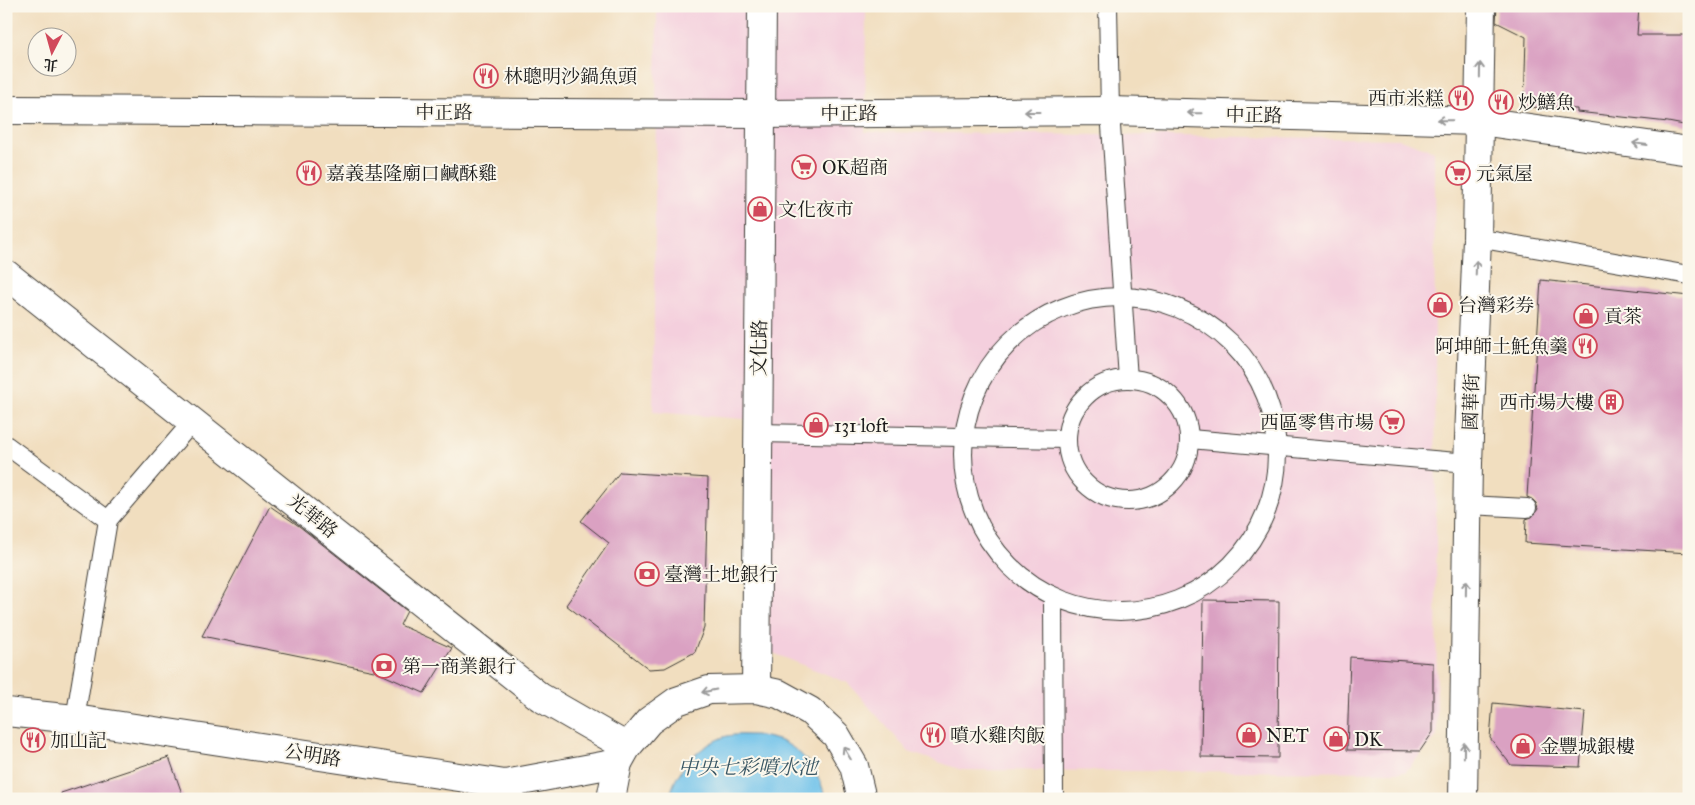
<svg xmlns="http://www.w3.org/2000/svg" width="1695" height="805" font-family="'IM FELL Great Primer','Noto Serif TC',serif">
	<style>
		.built { fill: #f4cfdd }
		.water { fill: #6dc1ea; stroke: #446e83 }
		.building { fill: #daa1c2 }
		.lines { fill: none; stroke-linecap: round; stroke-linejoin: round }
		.lane-casing { stroke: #3c3934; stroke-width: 20 }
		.street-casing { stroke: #3c3934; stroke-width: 30 }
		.secondary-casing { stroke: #3c3934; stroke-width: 30 }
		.lane { stroke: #fff; stroke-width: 18 }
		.street { stroke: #fff; stroke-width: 28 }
		.secondary { stroke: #fff; stroke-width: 28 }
		.oneway { stroke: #999 }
		.labels { text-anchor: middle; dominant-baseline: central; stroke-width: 4; stroke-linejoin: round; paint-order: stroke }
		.poi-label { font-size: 19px; fill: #1c1c1c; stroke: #fbf7ec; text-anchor: start }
		.street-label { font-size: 19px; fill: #1c1c1c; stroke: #fbf7ec }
		.water-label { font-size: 20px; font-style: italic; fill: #385664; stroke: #fbf7ec }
	</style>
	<rect width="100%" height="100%" fill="#fbf7ec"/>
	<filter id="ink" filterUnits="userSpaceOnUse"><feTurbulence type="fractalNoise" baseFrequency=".02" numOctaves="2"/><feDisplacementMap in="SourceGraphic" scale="10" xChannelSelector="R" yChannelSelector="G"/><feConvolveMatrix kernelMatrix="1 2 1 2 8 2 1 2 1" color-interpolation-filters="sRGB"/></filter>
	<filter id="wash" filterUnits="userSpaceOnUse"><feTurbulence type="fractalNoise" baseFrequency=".0096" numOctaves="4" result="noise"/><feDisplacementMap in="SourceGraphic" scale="20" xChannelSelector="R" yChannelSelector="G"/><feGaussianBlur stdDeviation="1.12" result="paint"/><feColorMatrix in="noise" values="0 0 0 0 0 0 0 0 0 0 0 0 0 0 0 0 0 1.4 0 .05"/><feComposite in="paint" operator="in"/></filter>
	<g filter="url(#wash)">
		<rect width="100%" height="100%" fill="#f1debf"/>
		<path class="built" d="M657,6H866L865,132L1400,139L1434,151L1437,736L1405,772L962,770L909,752L848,683L768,651L771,421L653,412Z"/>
		<path class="water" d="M755,735C762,736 770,738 778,740C801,748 822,774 825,799H670C672,772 702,743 727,736C736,734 746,735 755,735Z"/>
		<g id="blocks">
			<g class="building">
				<path d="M1497,6H1639L1637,35H1689V126L1668,122L1577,112V109L1524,107L1526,37L1496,22Z"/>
				<path d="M1541,280L1689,296V553L1525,543L1526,519L1532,517L1538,509L1536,503L1532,499L1527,497Z"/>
				<path d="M620,472L708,478L704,628L695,652L665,668L649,669L566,605L609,543L581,521Z"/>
				<path d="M270,506L299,526L407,611L400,625L452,648L424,693L374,671L202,636Z"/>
				<path d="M1203,600L1279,601L1278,758L1201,757Z"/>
				<path d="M1350,657L1433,663V732L1420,751L1347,750Z"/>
				<path d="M1493,703L1585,712L1580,767L1511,765L1490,738Z"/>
				<path d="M169,757L184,799H62L61,793Z"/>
			</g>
		</g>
	</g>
	<g filter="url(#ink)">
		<use href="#blocks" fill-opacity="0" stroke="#3c3934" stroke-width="1"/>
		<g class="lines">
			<g class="lane-casing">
				<g id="lane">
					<path d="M1108,6L1110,111L1128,379"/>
					<path d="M1477,238L1689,275"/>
					<circle cx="1120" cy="454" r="157"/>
					<circle cx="1128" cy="440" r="61"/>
					<path d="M758,433L1067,439"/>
					<path d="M1190,439L1468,463"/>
					<path d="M6,445L108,520"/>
					<path d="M1468,505L1527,508"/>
					<path d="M1053,597L1054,799"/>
					<path d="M75,719L108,520L193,421"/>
				</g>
			</g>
			<g class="street-casing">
				<g id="street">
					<path d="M6,110L761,114L1110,111L1480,121L1689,151"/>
					<path d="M6,274L540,697L627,747"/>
					<path d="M756,689L762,6"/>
					<path d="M1463,799L1468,463L1477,238L1481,6"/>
				</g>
			</g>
			<g class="secondary-casing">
				<g id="secondary">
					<path d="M6,712L75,719L505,784L618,763"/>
					<path d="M611,799L618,763L627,747L649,721L677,701L709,690L756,689L779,694L810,711L836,735L854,766L862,799"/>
				</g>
			</g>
			<use href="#lane" class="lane"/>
			<use href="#street" class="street"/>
			<use href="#secondary" class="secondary"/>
		</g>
		<defs><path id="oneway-shaft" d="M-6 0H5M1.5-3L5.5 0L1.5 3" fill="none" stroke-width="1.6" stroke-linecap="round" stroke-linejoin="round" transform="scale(1.25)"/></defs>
		<g class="oneway">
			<use href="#oneway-shaft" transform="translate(1480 70) rotate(-89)"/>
			<use href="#oneway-shaft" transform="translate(1032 112) rotate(180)"/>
			<use href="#oneway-shaft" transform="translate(1195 113) rotate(-179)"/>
			<use href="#oneway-shaft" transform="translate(1445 120) rotate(-179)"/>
			<use href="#oneway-shaft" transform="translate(1640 144) rotate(-172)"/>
			<use href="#oneway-shaft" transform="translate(1476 268) rotate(-88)"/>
			<use href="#oneway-shaft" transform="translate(1466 588) rotate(-89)"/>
			<use href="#oneway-shaft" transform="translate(709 691) rotate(169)"/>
			<use href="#oneway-shaft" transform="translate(1464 750) rotate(-89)"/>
			<use href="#oneway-shaft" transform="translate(847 753) rotate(-121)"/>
		</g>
	</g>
	<defs>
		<g id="restaurant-ring" transform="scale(1.25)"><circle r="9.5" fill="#fbf7ec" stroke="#d1495b" stroke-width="1.5"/><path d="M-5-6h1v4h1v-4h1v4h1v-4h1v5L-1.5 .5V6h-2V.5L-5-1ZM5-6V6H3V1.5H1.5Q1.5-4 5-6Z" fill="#d1495b"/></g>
		<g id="supermarket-ring" transform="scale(1.25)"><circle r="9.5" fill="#fbf7ec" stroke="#d1495b" stroke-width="1.5"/><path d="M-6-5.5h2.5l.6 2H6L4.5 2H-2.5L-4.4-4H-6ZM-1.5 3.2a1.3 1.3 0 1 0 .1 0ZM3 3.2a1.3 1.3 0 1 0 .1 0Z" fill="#d1495b"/></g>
		<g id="shop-ring" transform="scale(1.25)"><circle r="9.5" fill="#fbf7ec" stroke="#d1495b" stroke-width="1.5"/><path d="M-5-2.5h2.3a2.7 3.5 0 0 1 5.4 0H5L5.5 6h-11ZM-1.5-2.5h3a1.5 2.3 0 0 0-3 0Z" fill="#d1495b"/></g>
		<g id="building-ring" transform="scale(1.25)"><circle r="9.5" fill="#fbf7ec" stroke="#d1495b" stroke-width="1.5"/><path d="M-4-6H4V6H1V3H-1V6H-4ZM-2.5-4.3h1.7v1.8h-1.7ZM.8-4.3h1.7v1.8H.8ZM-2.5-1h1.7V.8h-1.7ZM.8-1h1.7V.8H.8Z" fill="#d1495b"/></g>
		<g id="bank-ring" transform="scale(1.25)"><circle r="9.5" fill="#fbf7ec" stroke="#d1495b" stroke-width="1.5"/><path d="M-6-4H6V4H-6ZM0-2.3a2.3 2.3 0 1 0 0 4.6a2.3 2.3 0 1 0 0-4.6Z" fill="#d1495b"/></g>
	</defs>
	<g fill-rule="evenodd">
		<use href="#restaurant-ring" x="486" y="76"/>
		<use href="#restaurant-ring" x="1461" y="98"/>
		<use href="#restaurant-ring" x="1501" y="102"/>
		<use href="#supermarket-ring" x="804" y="167"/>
		<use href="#restaurant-ring" x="309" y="173"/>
		<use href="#supermarket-ring" x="1458" y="173"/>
		<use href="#shop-ring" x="760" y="209"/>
		<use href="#shop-ring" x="1440" y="305"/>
		<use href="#shop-ring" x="1586" y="316"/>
		<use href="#restaurant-ring" x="1585" y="346"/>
		<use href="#building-ring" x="1611" y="402"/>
		<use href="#supermarket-ring" x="1392" y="422"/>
		<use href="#shop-ring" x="816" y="425"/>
		<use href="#bank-ring" x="647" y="574"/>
		<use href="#bank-ring" x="384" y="666"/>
		<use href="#restaurant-ring" x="933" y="735"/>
		<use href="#shop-ring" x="1249" y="735"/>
		<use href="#shop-ring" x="1336" y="739"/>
		<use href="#restaurant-ring" x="33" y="740"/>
		<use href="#shop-ring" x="1523" y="746"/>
	</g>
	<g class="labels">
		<g class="poi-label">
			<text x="504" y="76">林聰明沙鍋魚頭</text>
			<text x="1444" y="98" text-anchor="end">西市米糕</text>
			<text x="1518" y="102">炒鱔魚</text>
			<text x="822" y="167">OK超商</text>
			<text x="326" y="173">嘉義基隆廟口鹹酥雞</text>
			<text x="1476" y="173">元氣屋</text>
			<text x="778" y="209">文化夜市</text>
			<text x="1458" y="305">台灣彩券</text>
			<text x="1604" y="316">貢茶</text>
			<text x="1568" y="346" text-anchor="end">阿坤師土魠魚羹</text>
			<text x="1594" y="402" text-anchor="end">西市場大樓</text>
			<text x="1374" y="422" text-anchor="end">西區零售市場</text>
			<text x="834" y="425">131 loft</text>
			<text x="664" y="574">臺灣土地銀行</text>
			<text x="402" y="666">第一商業銀行</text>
			<text x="950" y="735">噴水雞肉飯</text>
			<text x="1266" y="735">NET</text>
			<text x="1354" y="739">DK</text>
			<text x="50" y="740">加山記</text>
			<text x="1540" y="746">金豐城銀樓</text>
		</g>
		<g class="street-label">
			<text x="444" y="112">中正路</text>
			<text x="849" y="113">中正路</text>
			<text transform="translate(1254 115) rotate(1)">中正路</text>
			<text transform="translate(759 348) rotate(-89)">文化路</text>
			<text transform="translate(1471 402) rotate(-88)">國華街</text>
			<text transform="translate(313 516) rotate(39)">光華路</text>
			<text transform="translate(313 755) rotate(9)">公明路</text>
		</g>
		<g class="water-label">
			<text x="748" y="767">中央七彩噴水池</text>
		</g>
	</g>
	<rect width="1695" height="805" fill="none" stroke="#fbf7ec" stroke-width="25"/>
	<g transform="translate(52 52) rotate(186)"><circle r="24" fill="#fbf7ec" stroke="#a29f99"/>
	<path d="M0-4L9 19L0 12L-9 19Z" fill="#d1495b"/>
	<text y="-8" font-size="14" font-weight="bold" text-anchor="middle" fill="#1c1c1c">北</text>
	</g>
</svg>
